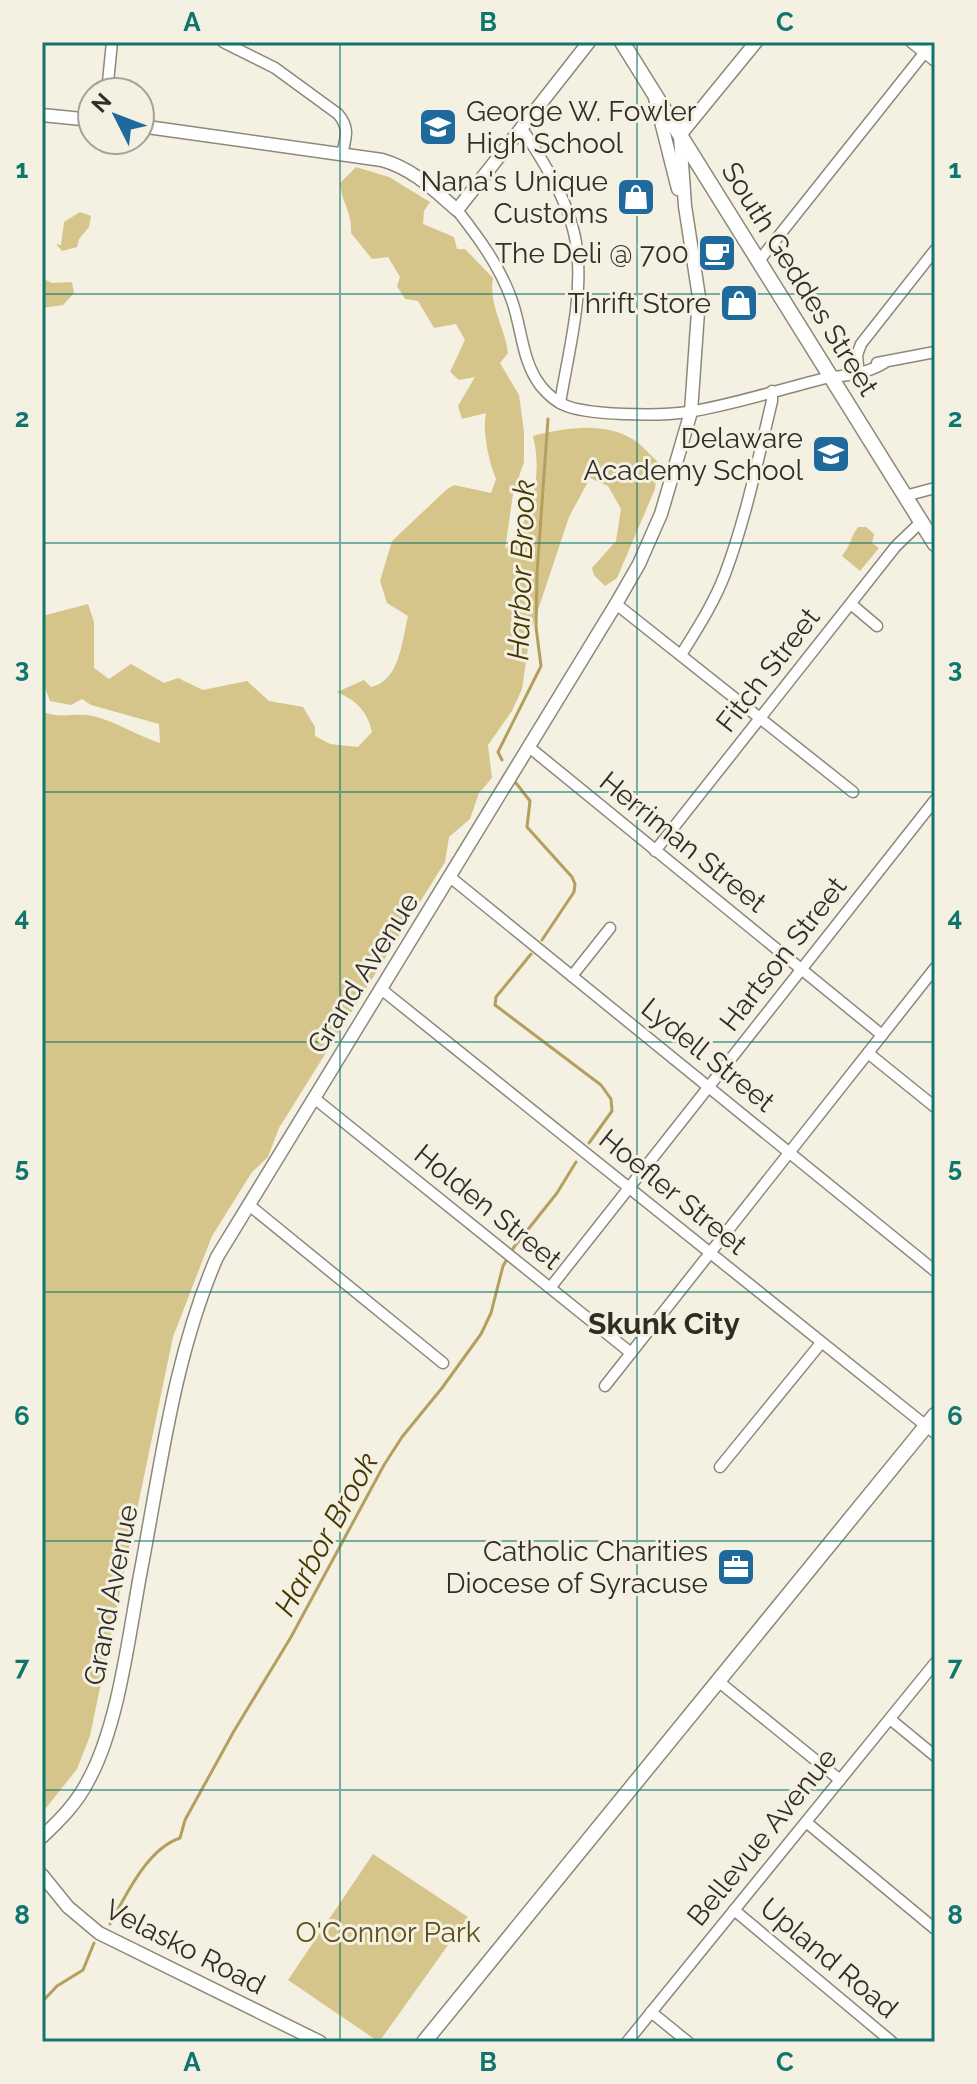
<svg xmlns="http://www.w3.org/2000/svg" width="977" height="2084" font-family="Raleway,sans-serif">
	<style>
		.green { fill: #d6c58b }
		.lines { fill: none; stroke-linecap: round; stroke-linejoin: round }
		.stream { stroke: #b3a05e; stroke-width: 3 }
		.minor-casing { stroke: #8c887b; stroke-width: 13 }
		.tertiary-casing { stroke: #8c887b; stroke-width: 15 }
		.secondary-casing { stroke: #8c887b; stroke-width: 17 }
		.minor { stroke: #fff; stroke-width: 10 }
		.tertiary { stroke: #fff; stroke-width: 12 }
		.secondary { stroke: #fff; stroke-width: 14 }
		.grid { fill: none; stroke: #0f766e; stroke-width: 2; stroke-opacity: 0.55 }
		.labels { text-anchor: middle; dominant-baseline: central; stroke-width: 6; stroke-linejoin: round; paint-order: stroke }
		.poi-label { font-size: 28px; fill: #2f2e29; stroke: #f4f0e2; text-anchor: end }
		.street-label { font-size: 28px; fill: #2f2e29; stroke: #f4f0e2 }
		.park-label { font-size: 28px; fill: #5d4f1c; stroke: #f4f0e2 }
		.water-label { font-size: 30px; font-style: italic; fill: #463800; stroke: #f4f0e2 }
		.neighbourhood-label { font-size: 30px; font-weight: bold; fill: #2f2c21; stroke: #f4f0e2 }
		.neatline { fill: none; stroke: #0f766e; stroke-width: 3 }
		.grid-label { font-size: 26px; text-anchor: middle; font-weight: bold; fill: #0f766e }
	</style>
	<rect width="100%" height="100%" fill="#f4f0e2"/>
	<g class="green">
		<path d="M356,167L389,177L430,202L424,211L423,224L454,237L457,249H465L493,278C488,304 505,327 508,353L500,363L519,395L524,432V462L513,494L505,549C532,520 543,476 533,436C564,428 604,421 634,440C642,445 650,455 658,462L655,489L617,578L605,586L594,575L592,568L616,541L621,509L608,486L590,478L569,517L530,634L522,689L512,711L488,745L492,778L479,793L470,819L449,837L445,862L279,1128L268,1157L252,1172L212,1236L173,1337L90,1736L77,1769L42,1813V711C59,720 75,712 93,716C117,722 138,736 160,743L159,724L91,705L82,699L71,705L50,701L42,680V619L46,615L88,604L94,622V668L109,679L131,664L164,683L178,678L203,690L247,681L269,701L303,707L315,727V736L330,744L358,747L372,732C367,711 357,701 337,692L364,680L371,687C400,681 402,640 408,616L387,603L380,581L392,541L446,490L454,485L491,493L496,479C489,462 482,432 486,413L462,419L458,406L475,377L459,380L450,372L465,340L456,324L434,328L418,301L405,299L397,286L400,277L388,257L372,259L351,233C352,211 342,204 340,183Z"/>
		<path d="M80,212L91,216L89,227L79,239L77,247L62,251L56,244L61,245L64,222Z"/>
		<path d="M42,278L52,283L72,282L74,293L63,305L42,308Z"/>
		<path d="M858,527H866L874,534L872,543L879,548L860,571L842,556C851,545 850,538 858,527Z"/>
		<path d="M373,1854L468,1917L379,2042L288,1980Z"/>
	</g>
	<g class="lines">
		<g class="stream">
			<path d="M502,760L498,752L541,666L536,627L537,573L548,419"/>
			<path d="M516,783L530,801L527,827L572,877L575,884L574,892L542,940"/>
			<path d="M531,954L496,997L495,1005L601,1085L611,1099L612,1111L589,1143"/>
			<path d="M110,1924C126,1895 147,1849 180,1838L185,1820L234,1731L291,1637L384,1465L402,1437L442,1388L481,1334L491,1313L503,1266L514,1247L557,1193L576,1162"/>
			<path d="M42,2002L57,1986L83,1970L94,1943"/>
		</g>
		<g class="minor-casing">
			<g id="minor">
				<path d="M223,42L275,68L338,114C350,128 346,137 342,154"/>
				<path d="M911,42L935,61"/>
				<path d="M107,92L112,42"/>
				<path d="M521,127C545,164 572,205 577,250C583,299 568,354 560,403"/>
				<path d="M457,210C478,237 499,265 511,298C521,324 521,354 536,379C541,388 552,399 562,404C585,416 661,416 688,412C734,405 784,388 830,377C849,376 868,373 884,363"/>
				<path d="M758,262L933,42"/>
				<path d="M877,363L935,352"/>
				<path d="M858,366L857,355L861,344L935,250"/>
				<path d="M905,496L935,488"/>
				<path d="M616,604L853,792"/>
				<path d="M851,604L877,626"/>
				<path d="M681,655C697,629 714,603 725,574C746,518 758,459 772,401V391"/>
				<path d="M529,747L882,1035"/>
				<path d="M655,851L896,546L921,522"/>
				<path d="M450,877L935,1271"/>
				<path d="M572,976L610,928"/>
				<path d="M381,989L935,1433"/>
				<path d="M868,1053L935,1107"/>
				<path d="M314,1098L631,1353"/>
				<path d="M249,1205L443,1363"/>
				<path d="M550,1288L935,800"/>
				<path d="M605,1386L935,968"/>
				<path d="M720,1467L821,1343"/>
				<path d="M718,1681L840,1780"/>
				<path d="M890,1719L935,1756"/>
				<path d="M806,1822L935,1929"/>
				<path d="M734,1910L892,2042"/>
				<path d="M651,2012L688,2042"/>
				<path d="M627,2042L935,1663"/>
			</g>
		</g>
		<g class="tertiary-casing">
			<g id="tertiary">
				<path d="M655,98L678,189"/>
				<path d="M42,115L92,120"/>
				<path d="M140,126L382,160C413,169 433,189 457,210L589,42"/>
				<path d="M42,1837C60,1820 77,1803 88,1781C119,1725 129,1633 141,1570C161,1465 174,1356 217,1257L616,604L639,564L661,514L691,412L699,297L685,206L680,135L756,42"/>
				<path d="M42,1875L68,1907L99,1933L320,2042"/>
			</g>
		</g>
		<g class="secondary-casing">
			<g id="secondary">
				<path d="M622,42L935,544"/>
				<path d="M424,2042L935,1415"/>
			</g>
		</g>
		<use href="#minor" class="minor"/>
		<use href="#tertiary" class="tertiary"/>
		<use href="#secondary" class="secondary"/>
	</g>
	<path class="grid" d="M340,42V2042M637,42V2042M42,294H935M42,543H935M42,792H935M42,1042H935M42,1292H935M42,1541H935M42,1790H935"/>
	<defs>
		<g id="school-square" transform="scale(2)"><rect x="-9" y="-9" width="18" height="18" rx="4" fill="#1f6a9d" stroke="#f4f0e2"/><path d="M0-5L7-2L0 1L-7-2ZM-4 1L0 2.5L4 1V4Q0 6-4 4Z" fill="#fff"/></g>
		<g id="shop-square" transform="scale(2)"><rect x="-9" y="-9" width="18" height="18" rx="4" fill="#1f6a9d" stroke="#f4f0e2"/><path d="M-5-2.5h2.3a2.7 3.5 0 0 1 5.4 0H5L5.5 6h-11ZM-1.5-2.5h3a1.5 2.3 0 0 0-3 0Z" fill="#fff"/></g>
		<g id="cafe-square" transform="scale(2)"><rect x="-9" y="-9" width="18" height="18" rx="4" fill="#1f6a9d" stroke="#f4f0e2"/><path d="M-5.5-4.5H6V0H3Q3 3.5 0 3.5H-2.5Q-5.5 3.5-5.5 0ZM3-3.2v2h1.7v-2ZM-6 4.5H4V6H-6Z" fill="#fff"/></g>
		<g id="office-square" transform="scale(2)"><rect x="-9" y="-9" width="18" height="18" rx="4" fill="#1f6a9d" stroke="#f4f0e2"/><path d="M-6-3h4V-5.5h4V-3h4V5H-6ZM-1-4.5V-3h2v-1.5ZM-6 0V1H6V0Z" fill="#fff"/></g>
	</defs>
	<g fill-rule="evenodd">
		<use href="#school-square" x="438" y="127"/>
		<use href="#shop-square" x="636" y="197"/>
		<use href="#cafe-square" x="717" y="253"/>
		<use href="#shop-square" x="739" y="303"/>
		<use href="#school-square" x="831" y="454"/>
		<use href="#office-square" x="736" y="1567"/>
	</g>
	<g class="labels">
		<g class="poi-label">
			<text x="466" y="111" text-anchor="start">George W. Fowler<tspan x="466" dy="32">High School</tspan></text>
			<text x="608" y="181">Nana's Unique<tspan x="608" dy="32">Customs</tspan></text>
			<text x="689" y="253">The Deli @ 700</text>
			<text x="711" y="303">Thrift Store</text>
			<text x="803" y="438">Delaware<tspan x="803" dy="32">Academy School</tspan></text>
			<text x="708" y="1551">Catholic Charities<tspan x="708" dy="32">Diocese of Syracuse</tspan></text>
		</g>
		<g class="street-label">
			<text transform="translate(800 279) rotate(58)">South Geddes Street</text>
			<text transform="translate(768 670) rotate(-52)">Fitch Street</text>
			<text transform="translate(683 842) rotate(39)">Herriman Street</text>
			<text transform="translate(783 954) rotate(-52)">Hartson Street</text>
			<text transform="translate(363 973) rotate(-58)">Grand Avenue</text>
			<text transform="translate(708 1055) rotate(39)">Lydell Street</text>
			<text transform="translate(673 1192) rotate(39)">Hoefler Street</text>
			<text transform="translate(488 1207) rotate(39)">Holden Street</text>
			<text transform="translate(111 1595) rotate(-79)">Grand Avenue</text>
			<text transform="translate(762 1837) rotate(-51)">Bellevue Avenue</text>
			<text transform="translate(185 1947) rotate(27)">Velasko Road</text>
			<text transform="translate(829 1958) rotate(40)">Upland Road</text>
		</g>
		<g class="park-label">
			<text x="388" y="1932">O'Connor Park</text>
		</g>
		<g class="water-label">
			<text transform="translate(521 570) rotate(-88)">Harbor Brook</text>
			<text transform="translate(326 1534) rotate(-61)">Harbor Brook</text>
		</g>
		<g class="neighbourhood-label">
			<text x="664" y="1323">Skunk City</text>
		</g>
	</g>
	<rect width="977" height="2084" fill="none" stroke="#f4f0e2" stroke-width="88"/>
	<g transform="translate(116 116) rotate(312)"><circle r="38" fill="#f4f0e2" stroke="#a5a298" stroke-width="2"/>
	<path d="M0-6L14 30L0 20L-14 30Z" fill="#1f6a9d"/>
	<text y="-12" font-size="22" font-weight="bold" text-anchor="middle" fill="#2f2e29">N</text>
	</g>
	<rect x="44" y="44" width="889" height="1996" class="neatline"/>
	<g class="grid-label">
		<text x="192" y="31">A</text>
		<text x="488" y="31">B</text>
		<text x="785" y="31">C</text>
		<text x="22" y="178">1</text>
		<text x="955" y="178">1</text>
		<text x="22" y="427">2</text>
		<text x="955" y="427">2</text>
		<text x="22" y="677">3</text>
		<text x="955" y="677">3</text>
		<text x="22" y="926">4</text>
		<text x="955" y="926">4</text>
		<text x="22" y="1176">5</text>
		<text x="955" y="1176">5</text>
		<text x="22" y="1425">6</text>
		<text x="955" y="1425">6</text>
		<text x="22" y="1675">7</text>
		<text x="955" y="1675">7</text>
		<text x="22" y="1924">8</text>
		<text x="955" y="1924">8</text>
		<text x="192" y="2071">A</text>
		<text x="488" y="2071">B</text>
		<text x="785" y="2071">C</text>
	</g>
</svg>
